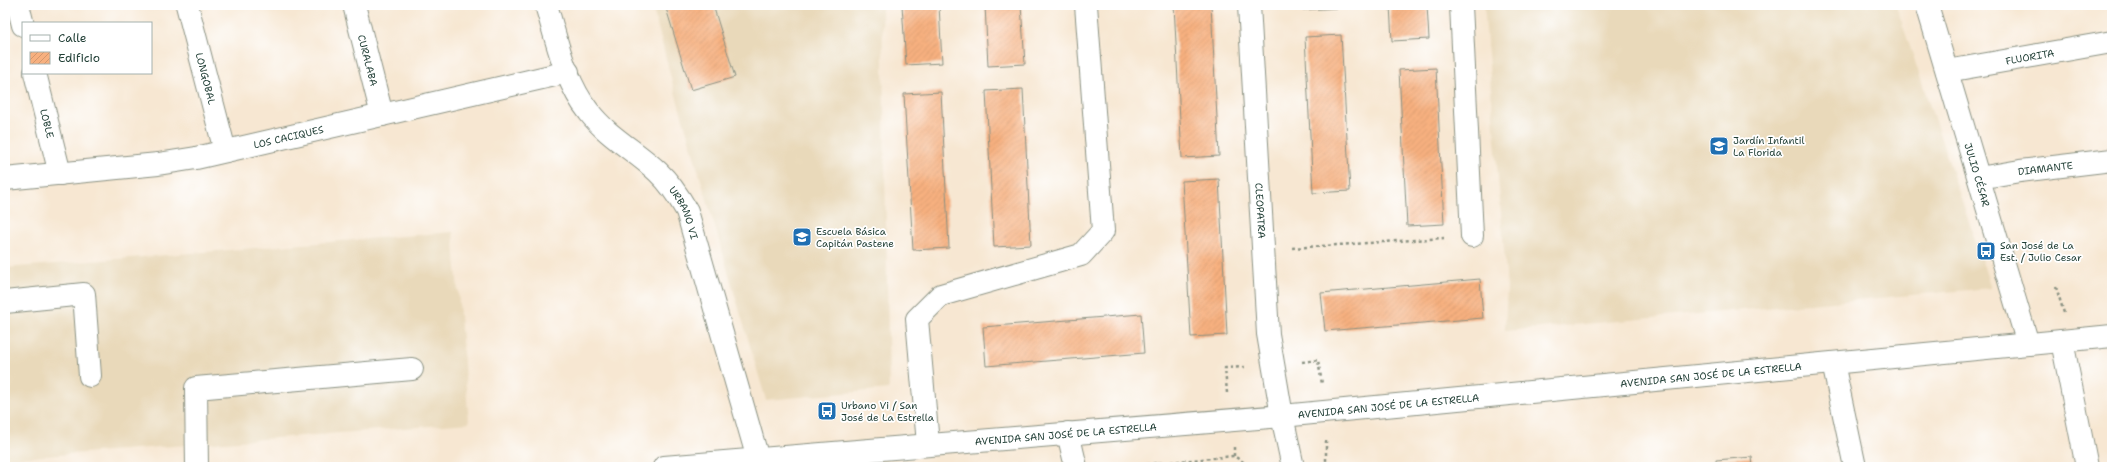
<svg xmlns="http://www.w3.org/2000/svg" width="2117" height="472" font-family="'Shantell Sans',sans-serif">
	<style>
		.built { fill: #e9d9ba }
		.building { fill: url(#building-hatch) }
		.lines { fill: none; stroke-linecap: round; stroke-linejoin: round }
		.minor-casing { stroke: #8b9283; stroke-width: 24 }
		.major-casing { stroke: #8b9283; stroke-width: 24 }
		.path { stroke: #8b9283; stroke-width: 2.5; stroke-dasharray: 3 3; stroke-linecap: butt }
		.minor { stroke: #fff; stroke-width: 22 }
		.major { stroke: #fff; stroke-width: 22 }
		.labels { text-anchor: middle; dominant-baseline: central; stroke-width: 3.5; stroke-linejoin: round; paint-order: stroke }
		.street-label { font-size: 10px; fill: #1f3d34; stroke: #fff }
		.poi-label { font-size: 10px; fill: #1f3d34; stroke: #fff; text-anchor: start }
	</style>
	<defs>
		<pattern id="building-hatch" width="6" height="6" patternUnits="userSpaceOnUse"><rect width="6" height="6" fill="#f7b07f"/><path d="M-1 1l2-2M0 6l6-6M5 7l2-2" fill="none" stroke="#d3986e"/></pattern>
	</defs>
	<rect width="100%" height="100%" fill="#fff"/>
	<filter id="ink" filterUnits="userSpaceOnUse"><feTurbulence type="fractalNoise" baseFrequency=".025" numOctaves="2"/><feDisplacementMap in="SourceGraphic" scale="8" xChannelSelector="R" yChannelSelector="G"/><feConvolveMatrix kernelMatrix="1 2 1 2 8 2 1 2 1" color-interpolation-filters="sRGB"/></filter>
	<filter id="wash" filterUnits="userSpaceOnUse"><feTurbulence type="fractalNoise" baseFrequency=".012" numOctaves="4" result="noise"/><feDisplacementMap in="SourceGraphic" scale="16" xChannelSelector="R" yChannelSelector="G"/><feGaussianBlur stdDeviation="0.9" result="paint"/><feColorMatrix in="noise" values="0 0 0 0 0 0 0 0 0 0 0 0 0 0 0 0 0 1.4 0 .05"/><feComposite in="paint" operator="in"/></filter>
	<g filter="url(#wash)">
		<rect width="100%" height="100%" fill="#f7e7d2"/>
		<g class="built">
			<path d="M652,5H882L889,389L766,400L673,85Z"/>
			<path d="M1484,5H1896L1991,288L1505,331L1507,287Z"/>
			<path d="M453,232L469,423L5,459V268Z"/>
		</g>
		<g id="blocks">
			<g class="building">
				<path d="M665,5H713L735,77L691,90Z"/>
				<path d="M902,5H939L942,63L906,65Z"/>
				<path d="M985,5H1021L1025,64L988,66Z"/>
				<path d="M1174,5H1211L1219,156L1182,158Z"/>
				<path d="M1303,5H1340V8L1303,10Z"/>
				<path d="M1390,5H1427L1429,39L1392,41Z"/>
				<path d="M1341,35L1350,191L1313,193L1305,37Z"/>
				<path d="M1436,68L1444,224L1407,226L1399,70Z"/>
				<path d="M1023,89L1031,245L994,247L986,91Z"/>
				<path d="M941,92L949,248L913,250L904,94Z"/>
				<path d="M1219,179L1227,335L1191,337L1182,181Z"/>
				<path d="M1480,279L1483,318L1325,331L1321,293Z"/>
				<path d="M1141,314L1144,353L986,366L983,327Z"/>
				<path d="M1752,457L1753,467H1716V460Z"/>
			</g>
		</g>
	</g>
	<g filter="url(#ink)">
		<use href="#blocks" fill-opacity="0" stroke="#8b9283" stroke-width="1"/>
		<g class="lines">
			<g class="minor-casing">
				<g id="minor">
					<path d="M18,5L23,25"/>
					<path id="s1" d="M187,5L225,151"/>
					<path id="s2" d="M354,5L382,115"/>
					<path id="s3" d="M546,5C557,41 565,82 589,112C608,137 636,151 658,172C671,184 679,197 687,211L758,459"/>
					<path id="s4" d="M1249,5L1268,334L1282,416L1293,467"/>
					<path d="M1461,5L1472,236"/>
					<path id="s5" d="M1927,5L2028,344"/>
					<path id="s6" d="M1947,71L2112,42"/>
					<path id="s7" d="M35,73L60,174"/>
					<path id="s8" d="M1979,178L2020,171L2112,160"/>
					<path id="s9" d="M5,179L158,164L196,158L568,72"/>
					<path d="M5,302L84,294L90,376"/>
					<path d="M2062,341L2087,467"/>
					<path d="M1833,363L1855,467"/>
					<path d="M1068,433L1076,467"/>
					<path d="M928,444L917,319L941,295L1081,255L1103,231L1086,5"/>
					<path d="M197,467L196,388L412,369"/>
				</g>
			</g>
			<g class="major-casing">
				<g id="major">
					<path id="s10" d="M664,467L1282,416L2112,336"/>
				</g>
			</g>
			<g class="path">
				<path d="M1292,248L1444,238"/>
				<path d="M2056,287L2064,313"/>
				<path d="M1302,362L1318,360L1322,384"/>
				<path d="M1227,393L1225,368L1245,367"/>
				<path d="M1234,447V456"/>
				<path d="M1322,464L1326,463V441"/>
				<path d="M1117,467L1234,456L1251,467"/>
			</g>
			<use href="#minor" class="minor"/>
			<use href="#major" class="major"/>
		</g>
	</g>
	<defs>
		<g id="school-square" transform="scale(1)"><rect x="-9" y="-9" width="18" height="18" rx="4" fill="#1f6fb2" stroke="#fff"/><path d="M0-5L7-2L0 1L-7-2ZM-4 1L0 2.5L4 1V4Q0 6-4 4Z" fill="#fff"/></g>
		<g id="bus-square" transform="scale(1)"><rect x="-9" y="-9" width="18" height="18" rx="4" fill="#1f6fb2" stroke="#fff"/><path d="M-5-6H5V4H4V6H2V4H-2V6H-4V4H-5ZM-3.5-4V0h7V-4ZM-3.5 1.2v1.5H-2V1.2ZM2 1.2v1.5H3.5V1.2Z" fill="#fff"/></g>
	</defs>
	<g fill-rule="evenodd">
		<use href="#school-square" x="1719" y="146"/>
		<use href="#school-square" x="802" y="237"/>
		<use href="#bus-square" x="1986" y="251"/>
		<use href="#bus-square" x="827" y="411"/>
	</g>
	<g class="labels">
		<g class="street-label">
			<text stroke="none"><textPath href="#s6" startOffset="84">FLUORITA</textPath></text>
			<text stroke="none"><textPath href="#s2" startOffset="57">CURALABA</textPath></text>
			<text stroke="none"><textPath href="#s1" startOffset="76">LONGOBAL</textPath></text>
			<text stroke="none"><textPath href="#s7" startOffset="52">LOBLE</textPath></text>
			<text stroke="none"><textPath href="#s9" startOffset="287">LOS CACIQUES</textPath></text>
			<text stroke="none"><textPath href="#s8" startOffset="67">DIAMANTE</textPath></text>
			<text stroke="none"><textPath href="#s5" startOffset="177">JULIO CÉSAR</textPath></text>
			<text stroke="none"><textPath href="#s4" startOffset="206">CLEOPATRA</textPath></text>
			<text stroke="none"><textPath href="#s3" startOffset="257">URBANO VI</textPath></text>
			<text stroke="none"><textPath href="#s10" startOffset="1051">AVENIDA SAN JOSÉ DE LA ESTRELLA</textPath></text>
			<text stroke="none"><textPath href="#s10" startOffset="727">AVENIDA SAN JOSÉ DE LA ESTRELLA</textPath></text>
			<text stroke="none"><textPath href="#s10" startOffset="403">AVENIDA SAN JOSÉ DE LA ESTRELLA</textPath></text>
		</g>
		<g class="poi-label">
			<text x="1733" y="140">Jardín Infantil<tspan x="1733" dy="12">La Florida</tspan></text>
			<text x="816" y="231">Escuela Básica<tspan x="816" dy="12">Capitán Pastene</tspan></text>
			<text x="2000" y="245">San José de La<tspan x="2000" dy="12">Est. / Julio Cesar</tspan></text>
			<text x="841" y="405">Urbano Vi / San<tspan x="841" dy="12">José de La Estrella</tspan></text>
		</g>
	</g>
	<rect width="2117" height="472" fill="none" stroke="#fff" stroke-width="20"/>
	<rect x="22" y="22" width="130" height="52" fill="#ffffff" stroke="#a5b1ae"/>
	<rect x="30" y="35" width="20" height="6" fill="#ffffff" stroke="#a5b1ae"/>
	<text x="58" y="42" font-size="12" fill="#1f3d34">Calle</text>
	<rect x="30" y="52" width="20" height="12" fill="url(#building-hatch)" stroke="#a5b1ae"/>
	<text x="58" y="62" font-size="12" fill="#1f3d34">Edificio</text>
</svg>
